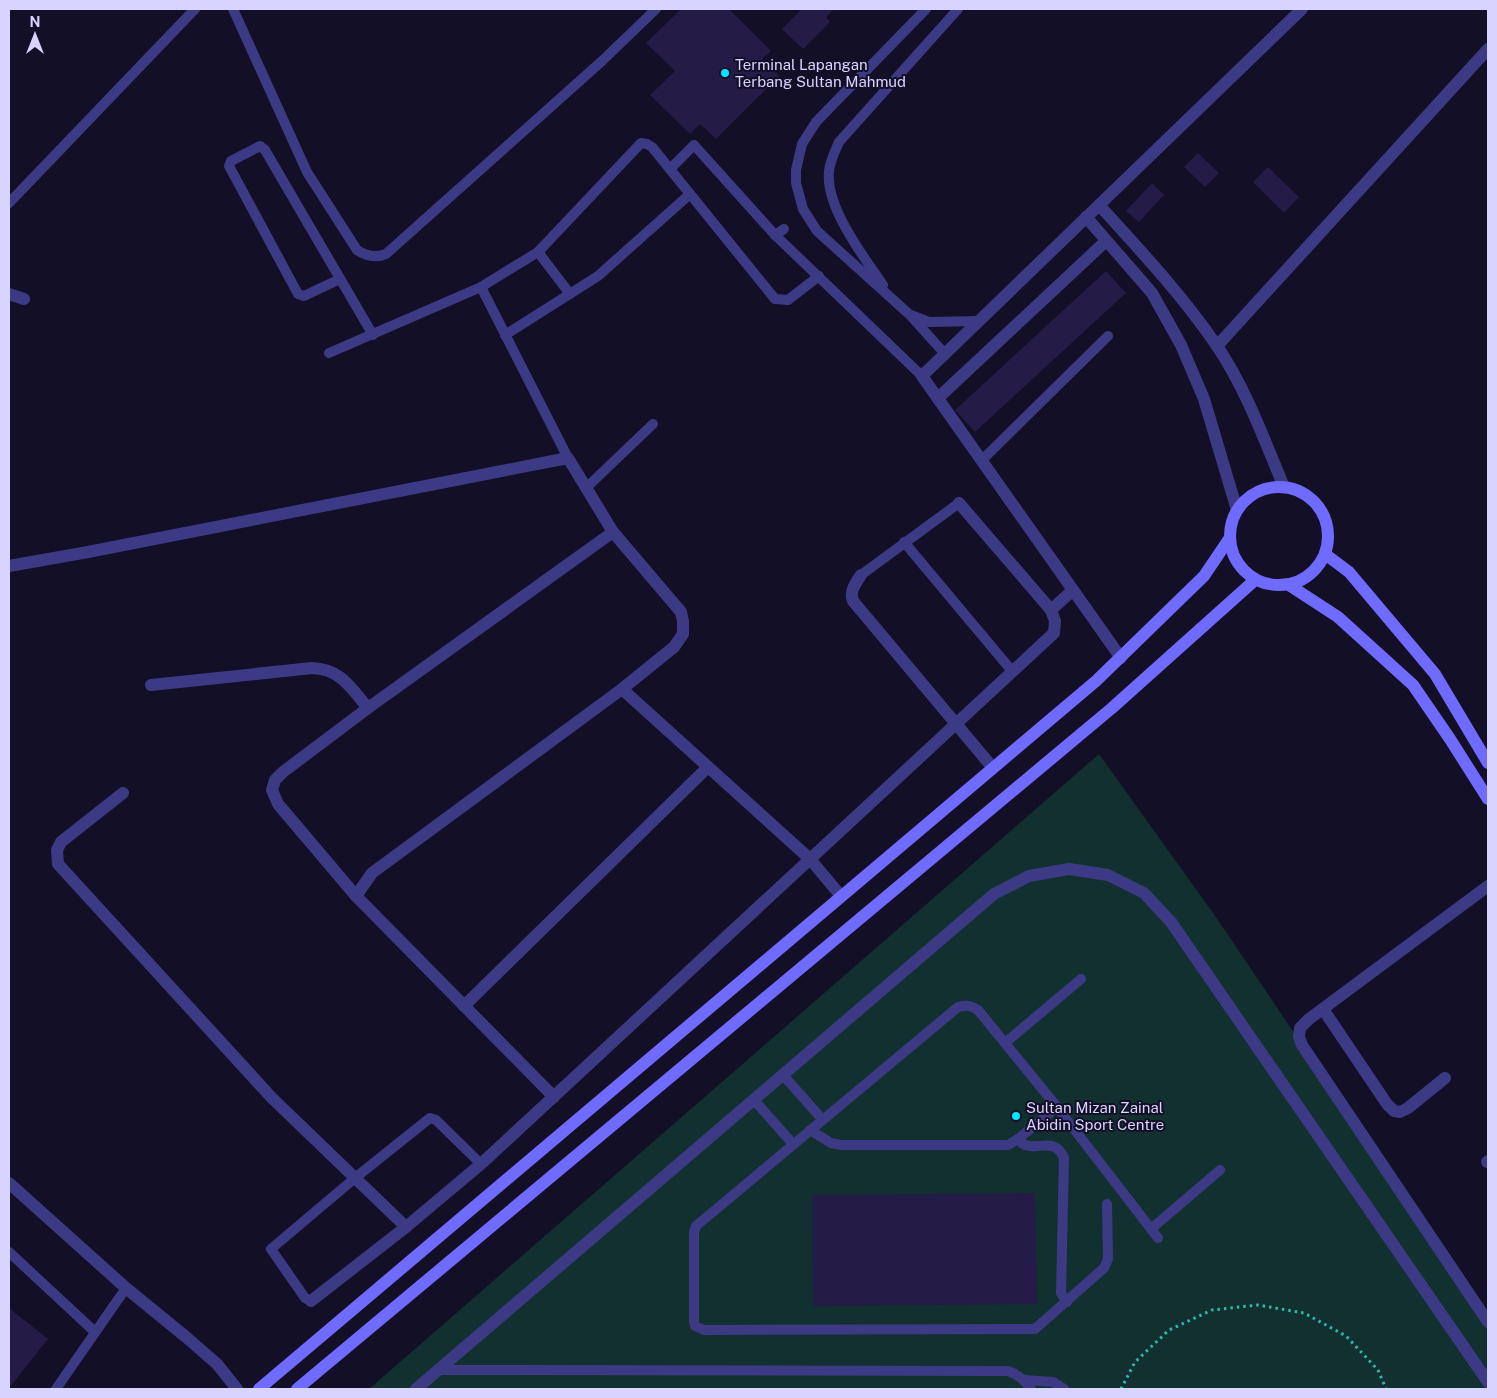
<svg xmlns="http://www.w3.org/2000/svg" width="1497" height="1398" font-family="'Public Sans',sans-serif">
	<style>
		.green { fill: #12302f }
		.building { fill: #241b47 }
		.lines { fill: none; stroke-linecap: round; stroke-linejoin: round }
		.path { stroke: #2fb8b0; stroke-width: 3; stroke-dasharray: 2.5 4; stroke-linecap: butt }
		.service { stroke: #3d3a85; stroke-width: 10 }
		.minor { stroke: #3d3a85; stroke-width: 12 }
		.secondary { stroke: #6f6bff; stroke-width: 12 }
		.poi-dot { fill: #00e5ff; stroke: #130f26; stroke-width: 2 }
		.labels { text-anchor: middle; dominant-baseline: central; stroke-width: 4; stroke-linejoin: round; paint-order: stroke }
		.poi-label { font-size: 15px; fill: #d9d4ff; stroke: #130f26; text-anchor: start }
	</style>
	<rect width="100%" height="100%" fill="#130f26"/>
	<path class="green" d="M1099,754L1213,913L1488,1319V1389H369Z"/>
	<g class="building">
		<path d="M681,9H729L771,51L762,59L779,76L716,139L700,124L690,134L650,95L675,71L646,43Z"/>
		<path d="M802,9H834L826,17L830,22L803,49L782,29Z"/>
		<path d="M1198,153L1219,173L1205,187L1184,167Z"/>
		<path d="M1268,167L1299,197L1284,213L1253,182Z"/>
		<path d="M1152,183L1164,195L1139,222L1126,211Z"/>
		<path d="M1106,271L1126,293L975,432L955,410Z"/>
		<path d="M1035,1193L1037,1304L813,1306L812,1195Z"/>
		<path d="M9,1308L48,1339L9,1388Z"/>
	</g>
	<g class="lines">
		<path class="path" d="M1121,1389L1135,1362L1169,1330L1212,1310L1258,1305L1304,1313L1346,1336L1378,1370L1386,1389"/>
		<g class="service">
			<path d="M233,9L307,172L357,250C366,256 376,258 386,254L602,61L656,9"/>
			<path d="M926,9L816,122L802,144L796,170V183L803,209L817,231L910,315L945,354"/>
			<path d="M670,169L694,145L775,235L922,376"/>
			<path d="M9,203L195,9"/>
			<path d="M775,235L784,229"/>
			<path d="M538,252L570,294"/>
			<path d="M340,279L304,296L298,294L229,166L231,161L260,146L265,150L373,335"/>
			<path d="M883,285C864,257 825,207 829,171C830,161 835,151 839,142L958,9"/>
			<path d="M481,287L568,458"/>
			<path d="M911,315L929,322L979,321"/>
			<path d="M505,335L598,276L690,194"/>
			<path d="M329,353L481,287L538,252L641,143L647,144L652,147L775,299L788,300L819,276"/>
			<path d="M982,460L1108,336"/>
			<path d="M586,488L653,424"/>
			<path d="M904,542L1012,671"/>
			<path d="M861,575L959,503"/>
			<path d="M1005,1043L1081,979"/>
			<path d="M783,1075L822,1119"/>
			<path d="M754,1100L793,1144"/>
			<path d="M810,1130L831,1143L841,1145H1008L1018,1139L1057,1107"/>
			<path d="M1018,1139C1020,1141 1022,1144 1025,1145C1039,1150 1055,1137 1064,1158L1061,1293L1067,1302"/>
			<path d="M1107,1204L1108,1259L1104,1268L1035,1329L704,1330L695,1326L694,1322V1232L696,1226L958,1007C966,1005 970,1005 978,1010L1057,1107L1158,1238"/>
			<path d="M1151,1229L1220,1170"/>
			<path d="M9,1252L95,1332"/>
			<path d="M311,1301L305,1298L271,1249L355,1178L430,1118L436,1120L481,1164"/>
			<path d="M440,1370L1008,1371C1019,1375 1024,1380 1031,1389"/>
			<path d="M1024,1380L1053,1382L1064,1389"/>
			<path d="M56,1389L126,1288"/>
		</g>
		<g class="minor">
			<path d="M1099,205C1140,250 1182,295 1217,346C1246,389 1264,439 1284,487"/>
			<path d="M1086,217L1152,293L1181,345L1204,399L1237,510"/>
			<path d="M9,294L24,299"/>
			<path d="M1217,346L1488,49"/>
			<path d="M938,398L1106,241"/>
			<path d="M9,566L88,552L568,458L613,532L681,612L683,621V634L674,647L622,689L372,873L356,896"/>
			<path d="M861,575C856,583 849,591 853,601L993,768"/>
			<path d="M1051,610L1073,590"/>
			<path d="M1121,658L922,376L1302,9"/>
			<path d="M151,685L312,668C341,669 351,688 368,708"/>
			<path d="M622,689L810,859L841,896"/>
			<path d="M123,793L61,842L57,850L58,864L272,1098L406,1227"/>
			<path d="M1488,886L1309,1019L1300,1028L1299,1037L1302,1045L1488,1322"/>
			<path d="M464,1006L708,767"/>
			<path d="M1323,1009L1387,1104L1394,1111L1400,1112L1408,1108L1445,1078"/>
			<path d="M554,1097L356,896L278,804L272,790L275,780L283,772L368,708L613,532"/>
			<path d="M1487,1162L1488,1161"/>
			<path d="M9,1183L126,1288L186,1337L217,1364L237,1389"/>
			<path d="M311,1301L406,1227L481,1164L1054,633L1055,621L1051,610L959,503"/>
			<path d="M416,1389L994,894L1029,876L1069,869L1108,875L1144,893L1171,922L1488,1382"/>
		</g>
		<g class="secondary">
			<circle cx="1279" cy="536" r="49"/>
			<path d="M1325,554L1349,572L1435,674L1488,763"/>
			<path d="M1289,585L1338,617L1413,685L1450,739L1488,799"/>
			<path d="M259,1389L1096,681L1204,576L1229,539"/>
			<path d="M297,1389L1112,708L1255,580"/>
		</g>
	</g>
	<g class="poi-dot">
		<circle cx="725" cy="73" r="5"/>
		<circle cx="1016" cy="1116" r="5"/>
	</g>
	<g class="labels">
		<g class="poi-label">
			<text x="735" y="64">Terminal Lapangan<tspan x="735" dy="17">Terbang Sultan Mahmud</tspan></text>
			<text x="1026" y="1107">Sultan Mizan Zainal<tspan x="1026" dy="17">Abidin Sport Centre</tspan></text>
		</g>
	</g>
	<rect width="1497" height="1398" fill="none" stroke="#d9d4ff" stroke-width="20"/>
	<g transform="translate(35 35)" stroke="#130f26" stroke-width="4" paint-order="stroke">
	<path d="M0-4L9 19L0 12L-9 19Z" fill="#d9d4ff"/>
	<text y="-8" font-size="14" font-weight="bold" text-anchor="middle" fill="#d9d4ff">N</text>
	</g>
</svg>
